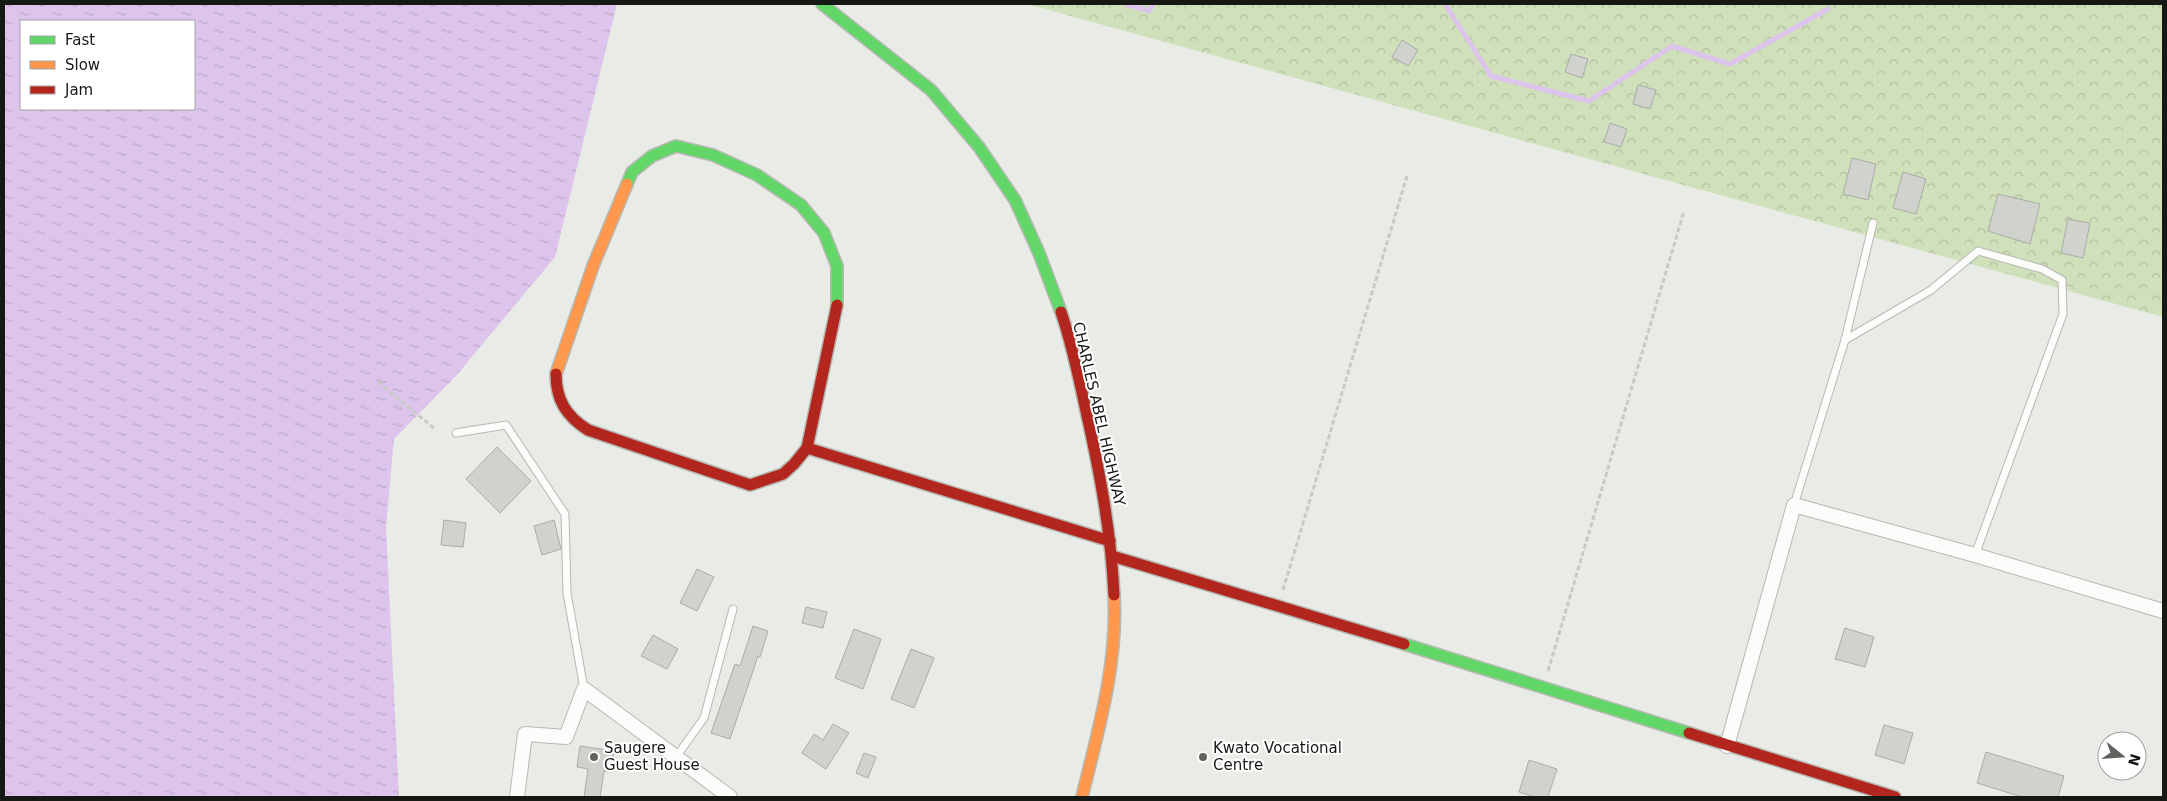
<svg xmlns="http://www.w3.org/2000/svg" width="2167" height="801" font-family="'DejaVu Sans',sans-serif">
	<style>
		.forest { fill: url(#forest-crowns) }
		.water { fill: url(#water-ripples); fill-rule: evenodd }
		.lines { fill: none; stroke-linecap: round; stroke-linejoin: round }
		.stream { stroke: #dcc4ec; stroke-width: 5 }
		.building { fill: #d0d2cd; stroke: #a9aca7 }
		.lane-casing { stroke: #b6b9b3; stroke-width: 9 }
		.street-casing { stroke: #b6b9b3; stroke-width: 16 }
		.fast-casing { stroke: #b6b9b3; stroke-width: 14 }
		.slow-casing { stroke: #b6b9b3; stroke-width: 14 }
		.jam-casing { stroke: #b6b9b3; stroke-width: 14 }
		.path { stroke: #c8cac7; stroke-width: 3; stroke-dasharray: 5 2.5; stroke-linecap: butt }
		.lane { stroke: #fcfcfb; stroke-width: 7 }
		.street { stroke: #fcfcfb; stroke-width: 14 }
		.fast { stroke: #63d668; stroke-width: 11 }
		.slow { stroke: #ff974d; stroke-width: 11 }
		.jam { stroke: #b3261e; stroke-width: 11 }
		.poi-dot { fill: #60625d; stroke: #fff; stroke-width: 2 }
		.labels { text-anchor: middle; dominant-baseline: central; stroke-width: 4; stroke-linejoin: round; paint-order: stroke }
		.street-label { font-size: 15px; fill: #161813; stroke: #fff }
		.poi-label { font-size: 15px; fill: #161813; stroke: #fff; text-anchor: start }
	</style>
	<defs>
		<pattern id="forest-crowns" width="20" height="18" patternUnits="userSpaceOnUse" patternTransform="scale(1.25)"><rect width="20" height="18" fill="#d0e0bb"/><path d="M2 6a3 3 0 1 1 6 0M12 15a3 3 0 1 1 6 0" fill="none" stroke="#b2bfa0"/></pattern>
		<pattern id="water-ripples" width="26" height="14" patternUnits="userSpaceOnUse" patternTransform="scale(1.25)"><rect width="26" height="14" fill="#dcc4ec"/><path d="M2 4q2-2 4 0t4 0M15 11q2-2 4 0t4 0" fill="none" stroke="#bca8ca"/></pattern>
	</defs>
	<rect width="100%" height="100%" fill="#e9ece6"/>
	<path class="forest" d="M1027,4H2163V317Z"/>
	<path class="water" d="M4,4H617L555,257L456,376L394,439L386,527L399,797H4ZM21,21H194V109H21Z"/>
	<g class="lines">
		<g class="stream">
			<path d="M1126,4L1149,11L1153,4"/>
			<path d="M1445,4L1491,76L1589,101L1672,46L1730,64L1828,9"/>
		</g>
	</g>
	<g class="building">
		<path d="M1402,40L1418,50L1408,66L1392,57Z"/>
		<path d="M1571,54L1588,59L1582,78L1565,72Z"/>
		<path d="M1638,85L1656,90L1650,109L1633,104Z"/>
		<path d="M1610,123L1627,129L1621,147L1604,142Z"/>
		<path d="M1852,158L1876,164L1868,200L1843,194Z"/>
		<path d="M1903,172L1926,179L1916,214L1893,208Z"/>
		<path d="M1998,194L2040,204L2030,244L1988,231Z"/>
		<path d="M2068,219L2090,223L2083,258L2061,253Z"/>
		<path d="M497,447L531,481L500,513L466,479Z"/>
		<path d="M444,520L466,523L463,547L441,545Z"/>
		<path d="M554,520L561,549L542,555L534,526Z"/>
		<path d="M697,569L714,577L697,611L680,603Z"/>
		<path d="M806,607L827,612L823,628L802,623Z"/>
		<path d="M753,626L768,631L760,657L758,656L730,739L711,733L735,664L740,666Z"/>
		<path d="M1845,628L1874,637L1865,667L1835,659Z"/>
		<path d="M854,629L881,639L863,689L835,678Z"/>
		<path d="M653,635L678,649L667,669L641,656Z"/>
		<path d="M911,649L934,658L914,708L891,699Z"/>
		<path d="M833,724L849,733L826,769L802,753L814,734L823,740Z"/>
		<path d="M1884,725L1913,733L1904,764L1875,755Z"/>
		<path d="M580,746L614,751L611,772L604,771L600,797H584L588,769L577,767Z"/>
		<path d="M1986,752L2064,776L2058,797H2022L1977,783Z"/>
		<path d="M864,753L876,757L868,778L856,773Z"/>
		<path d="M1529,760L1557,769L1548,797H1535L1519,792Z"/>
	</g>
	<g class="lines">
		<g class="lane-casing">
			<g id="lane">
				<path d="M1845,340L1931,290L1978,251L2042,269L2062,280L2063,314L1975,555"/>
				<path d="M456,433L506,425L565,514L567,593L584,689"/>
				<path d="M1794,505L1845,340L1873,223"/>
				<path d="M676,757L704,718L733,609"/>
			</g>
		</g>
		<g class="street-casing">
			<g id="street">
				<path d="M1727,746L1794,505L1975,555L2163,611"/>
				<path d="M517,797L525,734L566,737L584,689L730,797"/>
			</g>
		</g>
		<g class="fast-casing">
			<g id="fast">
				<path d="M822,4L931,90L979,147L1015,200L1039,253L1061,312"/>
				<path d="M627,184L632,172L652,156L676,146L713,155L757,175L801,205L824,233L837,266V305"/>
				<path d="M1404,644L1689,733"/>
			</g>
		</g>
		<g class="slow-casing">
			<g id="slow">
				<path d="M556,374L593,266L627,184"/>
				<path d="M1082,797C1098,731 1118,664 1114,595"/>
			</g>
		</g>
		<g class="jam-casing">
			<g id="jam">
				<path d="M837,305L807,448L1110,541"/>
				<path d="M1061,312C1072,344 1079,378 1086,411C1100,473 1111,532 1114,595"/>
				<path d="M556,374C556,400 566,416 588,430L750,485L783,474L794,464L807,448"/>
				<path d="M1112,556L1404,644"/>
				<path d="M1689,733L1895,797"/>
			</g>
		</g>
		<g class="path">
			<path d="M378,382L435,429"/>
			<path d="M1283,590L1407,176"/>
			<path d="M1548,671L1684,211"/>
		</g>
		<use href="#lane" class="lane"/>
		<use href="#street" class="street"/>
		<use href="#fast" class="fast"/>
		<use href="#slow" class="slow"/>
		<use href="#jam" class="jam"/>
	</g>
	<g class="poi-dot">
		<circle cx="594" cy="757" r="5"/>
		<circle cx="1203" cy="757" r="5"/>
	</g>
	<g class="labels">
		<g class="street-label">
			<text transform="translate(1099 414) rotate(77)">CHARLES ABEL HIGHWAY</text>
		</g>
		<g class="poi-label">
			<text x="604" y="748">Saugere<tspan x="604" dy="17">Guest House</tspan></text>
			<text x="1213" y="748">Kwato Vocational<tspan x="1213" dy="17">Centre</tspan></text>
		</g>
	</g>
	<rect width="2167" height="801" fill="none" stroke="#161813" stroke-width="10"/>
	<rect x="20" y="20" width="175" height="90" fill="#ffffff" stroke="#a2a3a1"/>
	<rect x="30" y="36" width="25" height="8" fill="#63d668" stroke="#a2a3a1"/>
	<text x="65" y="45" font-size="15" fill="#161813">Fast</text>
	<rect x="30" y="61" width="25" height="8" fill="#ff974d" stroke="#a2a3a1"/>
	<text x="65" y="70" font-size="15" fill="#161813">Slow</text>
	<rect x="30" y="86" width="25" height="8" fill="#b3261e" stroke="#a2a3a1"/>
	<text x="65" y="95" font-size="15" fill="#161813">Jam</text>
	<g transform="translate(2122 756) rotate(107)"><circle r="24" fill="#ffffff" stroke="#a2a3a1"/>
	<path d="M0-4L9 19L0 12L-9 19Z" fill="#60625d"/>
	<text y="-8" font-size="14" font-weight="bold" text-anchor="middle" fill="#161813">N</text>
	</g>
</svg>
